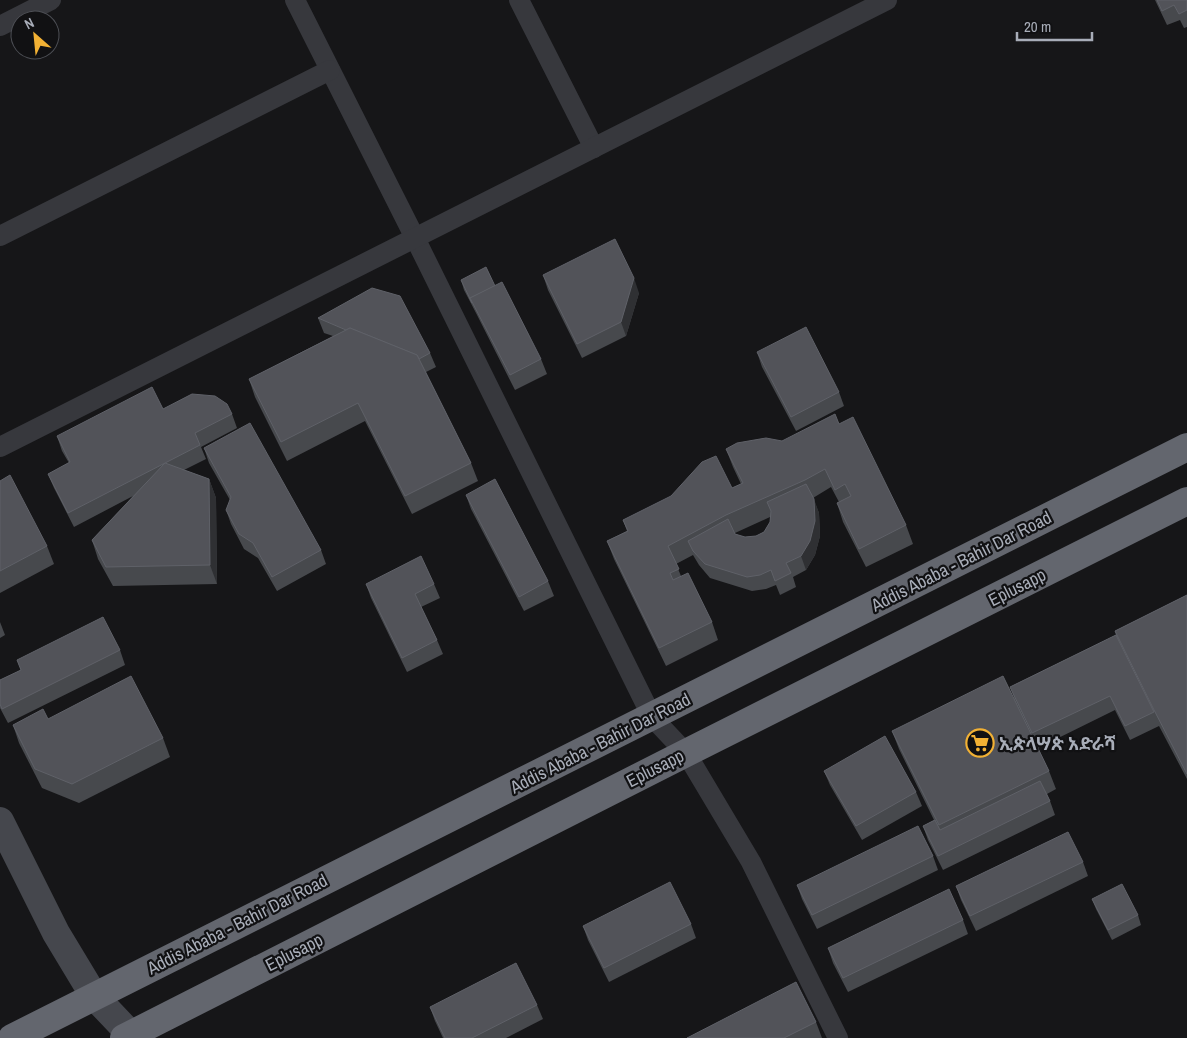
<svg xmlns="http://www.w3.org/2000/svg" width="1187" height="1038" font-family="'Archivo Narrow','Noto Sans Ethiopic',sans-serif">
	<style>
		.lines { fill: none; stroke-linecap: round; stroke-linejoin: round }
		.street { stroke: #37383d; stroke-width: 20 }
		.secondary { stroke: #45474d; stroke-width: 28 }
		.highway { stroke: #63666e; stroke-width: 28 }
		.wall { fill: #47494d; fill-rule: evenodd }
		.shaded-wall { fill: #2f3033 }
		.building { fill: #525359; stroke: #5f6168 }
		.labels { text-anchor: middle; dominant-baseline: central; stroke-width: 4.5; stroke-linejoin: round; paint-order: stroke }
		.street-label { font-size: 18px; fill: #a8adb8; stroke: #111113 }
		.poi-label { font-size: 18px; font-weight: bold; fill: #a8adb8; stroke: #111113; text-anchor: start }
	</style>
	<rect width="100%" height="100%" fill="#161618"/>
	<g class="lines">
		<g class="street">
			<path d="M295,0L415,238L652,717L686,753L751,862L838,1038"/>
			<path d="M519,0L594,148"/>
			<path d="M0,26L51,0"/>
			<path d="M0,236L330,70"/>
			<path d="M0,447L887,0"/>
		</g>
		<path class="secondary" d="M0,821L56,933L94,996L134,1038"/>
		<g class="highway">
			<path d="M12,1038L1187,447"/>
			<path d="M124,1038L686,753L1187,501"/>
		</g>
	</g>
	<g class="wall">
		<path d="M1155,0H1187V27L1184,28L1180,20L1167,25Z"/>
		<path d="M543,275L639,293L626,336L582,358L548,290Z"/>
		<path d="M461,280L541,359L547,374L515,390L476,313L464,290Z"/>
		<path d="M318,318L430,353L436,367L426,372L471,463L478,481L412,514L365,421L287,461L255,397L249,379L333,336L324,333Z"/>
		<path d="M757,352L839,392L844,406L796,431L762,367Z"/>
		<path d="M232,414L237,428L201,447L206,459L184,470L209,479L216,498L217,584L113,586L98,559L92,540L133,496L74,527L54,488L48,474L69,463L62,451L57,436Z"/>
		<path d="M839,424L906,525L913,544L866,567L843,522L837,503L839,502L831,487L813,498L819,513L820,536L815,555L806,570L793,577L796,587L780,595L776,585L766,589L752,591L710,578L699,565L693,555L676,564L681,576L712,622L718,640L666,666L614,559L607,541L627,531L623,520L732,488L741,484L733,467L726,449L782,441ZM770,517V522L764,532L756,536L745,537L735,534V533Z"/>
		<path d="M204,448L321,550L326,564L277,591L258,558L244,549L231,524L226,510L230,500L209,463Z"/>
		<path d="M0,481L47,546L54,564L0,593Z"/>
		<path d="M466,495L548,581L554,596L524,611L471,509Z"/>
		<path d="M366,584H434L440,598L421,607L437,640L443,654L407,672L371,598Z"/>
		<path d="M1187,595V779L1159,726L1130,740L1115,710L1038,748L1049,771L1056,789L1047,794L1050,801L1055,815L943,870L928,840L923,826L934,820L899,749L892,731L1014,698L1010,687L1116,635L1115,631Z"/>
		<path d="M0,622L5,635L0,638Z"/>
		<path d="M120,650L125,665L8,723L0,708V680L21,670L17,660Z"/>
		<path d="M48,719L163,738L170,757L79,803L42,788L19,743L13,725Z"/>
		<path d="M824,771L916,792L922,806L862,840L830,785Z"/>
		<path d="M933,856L938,870L817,929L802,899L797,885Z"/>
		<path d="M1083,862L1088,876L976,931L961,900L956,886Z"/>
		<path d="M1092,899L1138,915L1141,925L1112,940L1096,909Z"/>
		<path d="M963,920L968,934L848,992L833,963L828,948Z"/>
		<path d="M691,924L696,938L609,982L588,940L583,926Z"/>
		<path d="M537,1005L543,1019L506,1038H443L435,1021L430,1007Z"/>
		<path d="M816,1022L822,1038H687Z"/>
	</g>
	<g class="shaded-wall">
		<path d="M634,278L639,293L626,336L621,322Z"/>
		<path d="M209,479L216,498L217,584L210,565Z"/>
		<path d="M814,499L819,513L820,536L815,555L806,570L801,556Z"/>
	</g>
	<g class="building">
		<path d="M1157,0H1187V10L1179,14L1174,5L1162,11Z"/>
		<path d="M615,239L634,278L621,322L577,344L543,275Z"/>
		<path d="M486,267L495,286L470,298L472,303L461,280Z"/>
		<path d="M502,282L541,359L510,375L470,298Z"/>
		<path d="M372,288L400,296L430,353L419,359L417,355L350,328L346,330L318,318Z"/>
		<path d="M806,327L839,392L791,417L757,352Z"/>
		<path d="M350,328L417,355L471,463L405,496L358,403L281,442L249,379Z"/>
		<path d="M152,387L163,409L192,394L215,396L227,404L232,414L195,433L200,445L68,513L48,474L70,462L57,436Z"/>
		<path d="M835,414L839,424L853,417L906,525L859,549L837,503L851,496L845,484L835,490L825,469L805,480L726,515L668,546L679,569L670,573L673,580L688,573L712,622L659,648L607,541L628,531L623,520L671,496L702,462L716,456L732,488L743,483L726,449L737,443L766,438L782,441Z"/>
		<path d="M250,423L321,550L272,577L253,543L239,534L226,510L231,497L204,448Z"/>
		<path d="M165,463L209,479L210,565L106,567L92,540Z"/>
		<path d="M10,475L47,546L0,571V481Z"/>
		<path d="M495,479L548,581L519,597L466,495Z"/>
		<path d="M806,484L814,499L815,521L810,541L801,556L786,563L791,573L775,581L771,570L760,575L747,577L705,564L693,551L688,541L728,519L735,534L745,537L756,536L764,532L770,522L771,511L767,502Z"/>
		<path d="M421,556L434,584L415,594L437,640L402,658L366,584Z"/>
		<path d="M1187,595V774L1153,708L1115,631Z"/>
		<path d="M103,617L120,650L2,709L0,704V680L21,670L17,660Z"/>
		<path d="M1116,635L1154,712L1125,726L1110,696L1032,733L1010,687Z"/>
		<path d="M131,676L163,738L72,784L35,769L13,725L43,709L48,719Z"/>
		<path d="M1003,676L1049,771L939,825L892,731Z"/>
		<path d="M885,736L916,792L856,826L824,771Z"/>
		<path d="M1040,781L1050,801L938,856L923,826L935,820L940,830Z"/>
		<path d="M918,826L933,856L812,915L797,885Z"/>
		<path d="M1068,832L1083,862L970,916L956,886Z"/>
		<path d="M670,882L691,924L604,968L583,926Z"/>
		<path d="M1122,884L1138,915L1108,930L1092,899Z"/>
		<path d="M949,889L963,920L843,978L828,948Z"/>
		<path d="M516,963L537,1005L472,1038H445L430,1007Z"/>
		<path d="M796,982L816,1022L784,1038H687Z"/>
	</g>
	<defs>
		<g id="supermarket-ring" transform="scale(1.4375)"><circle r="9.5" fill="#111113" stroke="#f2b134" stroke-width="1.5"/><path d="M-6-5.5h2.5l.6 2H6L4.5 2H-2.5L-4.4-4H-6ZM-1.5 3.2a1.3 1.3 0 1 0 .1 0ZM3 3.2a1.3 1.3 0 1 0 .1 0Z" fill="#f2b134"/></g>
	</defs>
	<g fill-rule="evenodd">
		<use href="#supermarket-ring" x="980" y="743"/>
	</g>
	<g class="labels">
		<g class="street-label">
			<text transform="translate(961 561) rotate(-27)">Addis Ababa - Bahir Dar Road</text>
			<text transform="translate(1017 587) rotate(-27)">Eplusapp</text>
			<text transform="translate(600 743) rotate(-27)">Addis Ababa - Bahir Dar Road</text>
			<text transform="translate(655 768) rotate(-27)">Eplusapp</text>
			<text transform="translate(237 924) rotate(-27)">Addis Ababa - Bahir Dar Road</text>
			<text transform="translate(294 952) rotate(-27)">Eplusapp</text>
		</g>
		<g class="poi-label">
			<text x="999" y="743">ኢጵላሣጵ አድራሻ</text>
		</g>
	</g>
	<g transform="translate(35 35) rotate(333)"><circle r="24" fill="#111113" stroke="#4d4f55"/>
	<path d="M0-4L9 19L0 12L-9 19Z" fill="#f2b134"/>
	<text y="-8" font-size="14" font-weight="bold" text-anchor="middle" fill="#a8adb8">N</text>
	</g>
	<path d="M1017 32v8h75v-8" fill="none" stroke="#a8adb8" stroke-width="2.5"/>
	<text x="1024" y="32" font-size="15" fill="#a8adb8" stroke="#111113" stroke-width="4" paint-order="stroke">20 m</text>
</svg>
